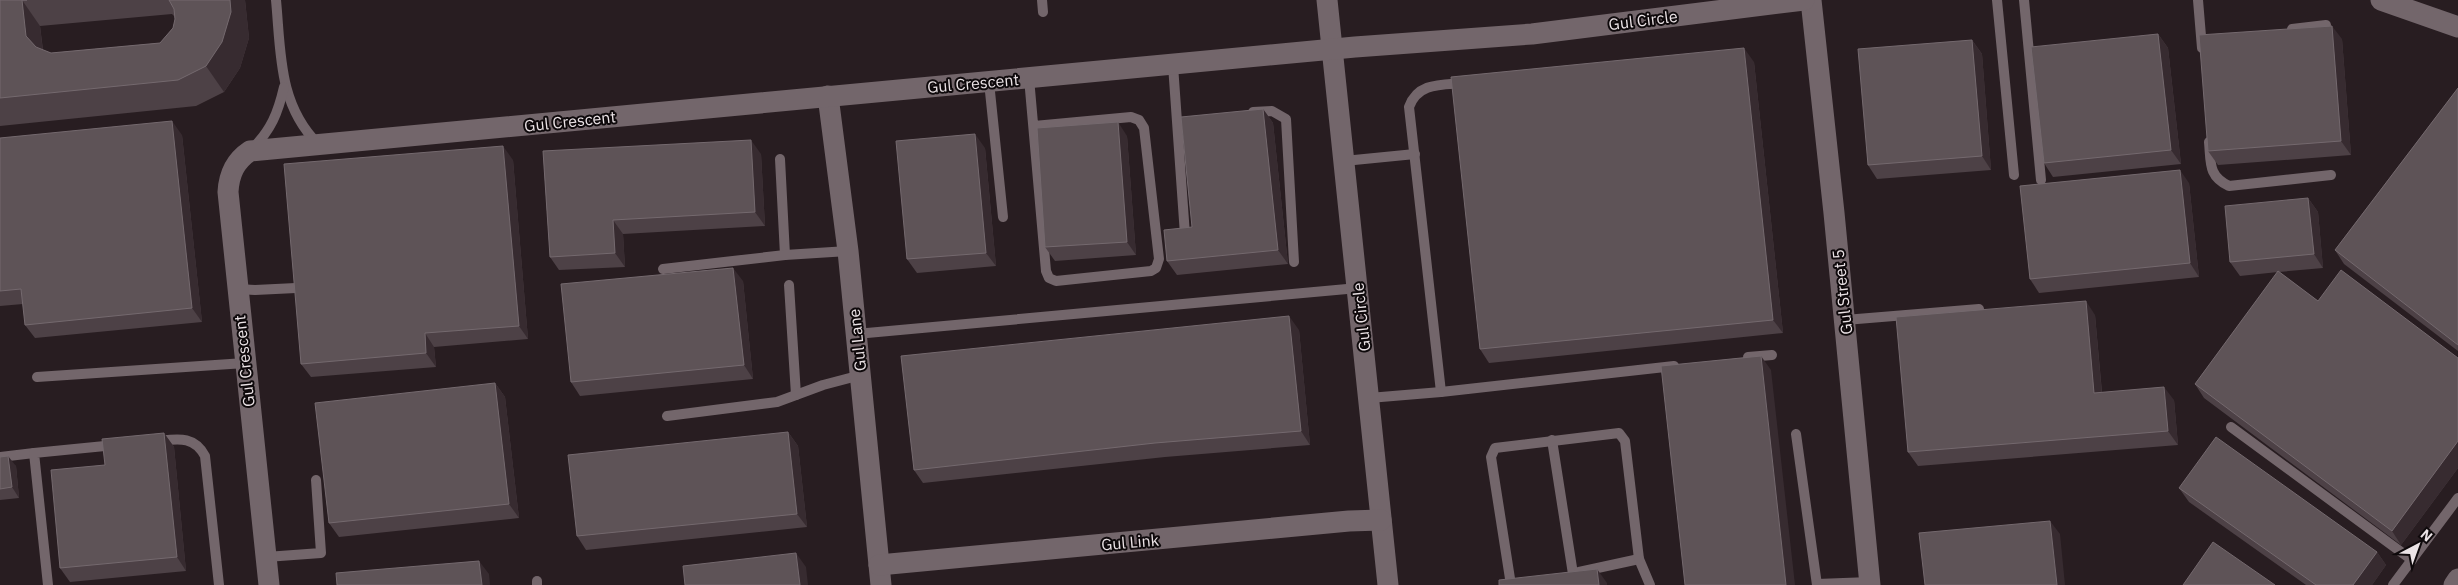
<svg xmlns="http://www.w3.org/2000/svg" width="2458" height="585" font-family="'IBM Plex Sans',sans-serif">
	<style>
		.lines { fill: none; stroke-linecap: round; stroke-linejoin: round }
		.service { stroke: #73666b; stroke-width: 10 }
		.minor { stroke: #73666b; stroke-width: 21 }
		.wall { fill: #4d4146; fill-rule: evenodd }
		.shaded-wall { fill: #372b30 }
		.building { fill: #5e5357; stroke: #74696e }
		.labels { text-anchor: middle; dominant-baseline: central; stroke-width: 4; stroke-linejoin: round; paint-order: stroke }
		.street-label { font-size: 16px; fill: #ebe3e6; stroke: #0e090b }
	</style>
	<rect width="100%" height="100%" fill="#281d21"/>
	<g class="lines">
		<g class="service">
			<path d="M276,0C281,52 278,104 318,144"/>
			<path d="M1042,0L1043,12"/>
			<path d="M1997,0L2014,175"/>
			<path d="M2024,0L2041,180"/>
			<path d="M2198,0L2202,48"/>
			<path d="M2292,29L2326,25"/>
			<path d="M1173,65L1185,235"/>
			<path d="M1029,78L1046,271L1049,278L1056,281L1151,271L1156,268L1159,259L1144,128L1139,120L1131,117L1034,126"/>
			<path d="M989,82L1003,217"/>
			<path d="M1253,112L1272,111L1286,119L1294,262"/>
			<path d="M2209,142C2211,163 2208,176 2229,186L2331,175"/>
			<path d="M252,149C271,130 278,113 284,87"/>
			<path d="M780,159L785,255"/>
			<path d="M1344,161L1415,154"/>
			<path d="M663,269L785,255L848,251"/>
			<path d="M789,285L796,395"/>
			<path d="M237,289L255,290L296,288"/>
			<path d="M1845,320L1979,309"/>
			<path d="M856,334L1358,288"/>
			<path d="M1748,357L1772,355"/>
			<path d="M37,377L245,363"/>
			<path d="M1441,392L1409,107C1418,82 1442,85 1464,83"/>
			<path d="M1369,398L1441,392L1674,366"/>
			<path d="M667,416L777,402L823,385L861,375"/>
			<path d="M2231,427L2412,560"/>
			<path d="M1796,434L1817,585"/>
			<path d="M1552,440L1573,574"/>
			<path d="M157,441C177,439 194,435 205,456L219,585"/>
			<path d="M0,457L34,453"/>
			<path d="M266,557L321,553L316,480"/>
			<path d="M1579,572L1639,559"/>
			<path d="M537,581V585"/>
			<path d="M1817,584L1870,582"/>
			<path d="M48,585L34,453L115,445"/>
			<path d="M1511,585L1491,457L1495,448L1619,433L1625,441L1639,559L1650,585"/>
			<path d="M2393,585L2458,498"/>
		</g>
		<g class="minor">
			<path d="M1327,0L1388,585"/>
			<path d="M1811,0L1834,213L1870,585"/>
			<path d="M2381,0L2458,27"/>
			<path d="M828,96L848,251L881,585"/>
			<path d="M879,565L1349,521L1381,520"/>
			<path d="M269,585L228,192C229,174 235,161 250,151L1355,47L1532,34L1804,0"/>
			<path d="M2454,585L2458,579"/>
		</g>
	</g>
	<g class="wall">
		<path d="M0,0H245L249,38L240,68L224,92L196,106L0,126ZM172,14L174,16L175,19L173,28L160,43L51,53L43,50L40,26Z"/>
		<path d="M2158,34L2168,48L2181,164L2053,177L2044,163Z"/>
		<path d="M2342,39L2351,155L2218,165L2208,151Z"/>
		<path d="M1972,40L1982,54L1991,170L1877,179L1868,165Z"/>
		<path d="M1754,62L1783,333L1489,363L1480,349Z"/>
		<path d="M2458,88V351L2344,264L2335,250Z"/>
		<path d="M1263,109L1273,123L1288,264L1177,275L1167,261L1192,227Z"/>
		<path d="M182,135L202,322L35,338L25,325L23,304L0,306V138Z"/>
		<path d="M1127,136L1136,255L1055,261L1045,247Z"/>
		<path d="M985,148L996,266L917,273L907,259Z"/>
		<path d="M543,151L761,154L765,226L623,234L625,267L559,270L550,257Z"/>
		<path d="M513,160L528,339L434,347L436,367L311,377L301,364Z"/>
		<path d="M2189,183L2199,277L2039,293L2030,279Z"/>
		<path d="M2308,198L2318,212L2323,268L2279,272L2318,301L2458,358V468L2401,545L2204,398L2195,384L2278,272L2240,276L2230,262Z"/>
		<path d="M743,281L753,379L580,396L571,382Z"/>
		<path d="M2095,315L2102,392L2174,400L2178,445L1918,466L1908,452Z"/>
		<path d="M1299,330L1310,445L1165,457L923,483L914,470Z"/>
		<path d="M495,383L505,397L519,518L339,537L329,523Z"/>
		<path d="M788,432L798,446L807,527L586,550L577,536Z"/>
		<path d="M164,433L174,447L186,571L70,582L60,568L105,465Z"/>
		<path d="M0,457L16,466L19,498L0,500Z"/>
		<path d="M2179,488L2377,552L2386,565L2372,585H2306L2189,502Z"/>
	</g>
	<g class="shaded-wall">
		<path d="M22,0L40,26L44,61L26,36Z"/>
		<path d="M230,0H245L249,38L240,68L224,92L206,66Z"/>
		<path d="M2332,26L2342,39L2351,155L2341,141Z"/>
		<path d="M2158,34L2168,48L2181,164L2171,150Z"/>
		<path d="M1972,40L1982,54L1991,170L1982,156Z"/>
		<path d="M1744,48L1754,62L1783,333L1773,320Z"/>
		<path d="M1263,109L1273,123L1288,264L1278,250Z"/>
		<path d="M172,121L182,135L202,322L192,308Z"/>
		<path d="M1118,122L1127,136L1136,255L1127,242Z"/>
		<path d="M975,134L985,148L996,266L986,253Z"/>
		<path d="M751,140L761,154L765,226L755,212Z"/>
		<path d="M503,146L513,160L528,339L519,326Z"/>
		<path d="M2180,170L2189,183L2199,277L2190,263Z"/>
		<path d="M2308,198L2318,212L2323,268L2314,254Z"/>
		<path d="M613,220L623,234L625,267L615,253Z"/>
		<path d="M733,268L743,281L753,379L744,365Z"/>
		<path d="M2086,301L2095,315L2103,406L2094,393Z"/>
		<path d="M1289,316L1299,330L1310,445L1301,431Z"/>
		<path d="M425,333L434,347L436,367L426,353Z"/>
		<path d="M1761,356L1771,370L1795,585H1786Z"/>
		<path d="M495,383L505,397L519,518L509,504Z"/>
		<path d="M2164,387L2174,400L2178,445L2168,431Z"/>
		<path d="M788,432L798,446L807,527L797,514Z"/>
		<path d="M164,433L174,447L186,571L177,557Z"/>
		<path d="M2458,441V468L2401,545L2392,531Z"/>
		<path d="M8,456L16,466L19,498L12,487Z"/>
		<path d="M2050,521L2060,534L2065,585H2057Z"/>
		<path d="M2377,552L2386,565L2372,585H2353Z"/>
		<path d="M796,553L806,567L808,585H800Z"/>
		<path d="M479,561L489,574L490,585H482Z"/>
		<path d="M1597,569L1607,583V585H1599Z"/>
	</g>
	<g class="building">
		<path d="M0,0H27H22L26,36L36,47L51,53L160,43L173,28L175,19L174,9L169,0H230L231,12L222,42L206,66L178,80L0,98Z"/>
		<path d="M2332,26L2341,141L2208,151L2199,35Z"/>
		<path d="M2158,34L2171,150L2044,163L2031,47Z"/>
		<path d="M1972,40L1982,156L1868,165L1858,49Z"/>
		<path d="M1744,48L1773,320L1480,349L1451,77Z"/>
		<path d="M2458,88V345L2335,250Z"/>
		<path d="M1263,109L1278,250L1167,261L1164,230L1192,227L1181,117Z"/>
		<path d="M172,121L192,308L25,325L21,289L0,291V138Z"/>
		<path d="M1118,122L1127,242L1045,247L1037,128Z"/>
		<path d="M975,134L986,253L907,259L896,141Z"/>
		<path d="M751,140L755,212L613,220L615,253L550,257L543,151Z"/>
		<path d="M503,146L519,326L425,333L426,353L301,364L284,164Z"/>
		<path d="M2180,170L2190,263L2030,279L2020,186Z"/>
		<path d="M2308,198L2314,254L2230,262L2225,206Z"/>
		<path d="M733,268L744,365L571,382L561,284Z"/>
		<path d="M2341,270L2458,358V441L2392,531L2195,384L2278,271L2318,301Z"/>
		<path d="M2086,301L2094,393L2164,387L2168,431L1908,452L1896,317Z"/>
		<path d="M1289,316L1301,431L1155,443L914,470L901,356Z"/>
		<path d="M1761,356L1786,585H1685L1661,366Z"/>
		<path d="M495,383L509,504L329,523L315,403Z"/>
		<path d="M788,432L797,514L577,536L568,455Z"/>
		<path d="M164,433L177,557L60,568L51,470L105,465L102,439Z"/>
		<path d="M2216,437L2377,552L2353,585H2316L2179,488Z"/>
		<path d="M8,456L12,487L0,489V457Z"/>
		<path d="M2050,521L2057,585H1925L1919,533Z"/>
		<path d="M2213,542L2275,585H2183Z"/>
		<path d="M796,553L800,585H685L683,566Z"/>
		<path d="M479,561L482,585H337L336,573Z"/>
		<path d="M1597,569L1599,585H1499V580Z"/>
	</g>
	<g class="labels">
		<g class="street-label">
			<text transform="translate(1643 20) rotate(-7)">Gul Circle</text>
			<text transform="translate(973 83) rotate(-5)">Gul Crescent</text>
			<text transform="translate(570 121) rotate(-6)">Gul Crescent</text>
			<text transform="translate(1842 292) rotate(-96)">Gul Street 5</text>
			<text transform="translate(1361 317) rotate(-96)">Gul Circle</text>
			<text transform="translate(857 340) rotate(-96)">Gul Lane</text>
			<text transform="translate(244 361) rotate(-96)">Gul Crescent</text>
			<text transform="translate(1130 542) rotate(-5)">Gul Link</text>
		</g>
	</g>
	<g transform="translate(2418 545) rotate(41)" stroke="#0e090b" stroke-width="4" paint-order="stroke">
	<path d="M0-4L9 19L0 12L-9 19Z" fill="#ebe3e6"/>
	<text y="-8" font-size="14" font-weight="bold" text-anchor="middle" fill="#ebe3e6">N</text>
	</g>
</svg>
